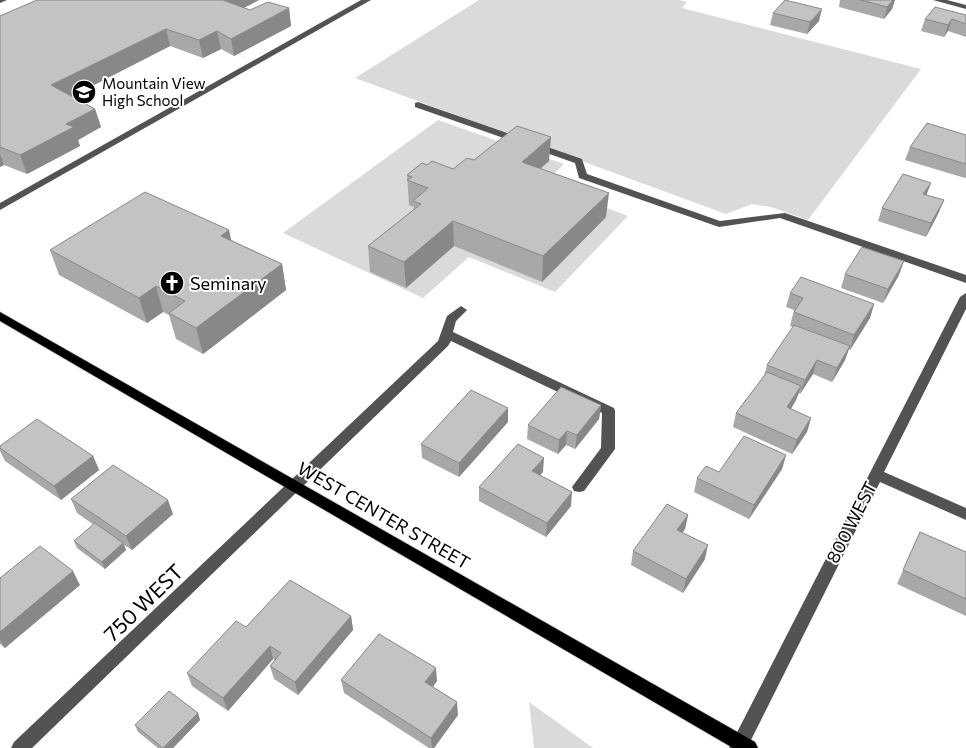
<svg xmlns="http://www.w3.org/2000/svg" width="966" height="748" font-family="Commissioner,sans-serif">
	<style>
		.green { fill: #dadada }
		.lines { fill: none; stroke-linecap: round; stroke-linejoin: round }
		.major-casing { stroke: #dbdbdb; stroke-width: 2 }
		.minor { fill: #535353; fill-rule: evenodd }
		.major { fill: #000; fill-rule: evenodd }
		.wall { fill: #a8a8a8 }
		.shaded-wall { fill: #888 }
		.building { fill: #c3c3c3; stroke: #888 }
		.labels { text-anchor: middle; dominant-baseline: central; stroke-width: 4; stroke-linejoin: round; paint-order: stroke }
		.far-poi-label { font-size: 15px; fill: #000; stroke: #fff; text-anchor: start }
		.poi-label { font-size: 18px; fill: #000; stroke: #fff; text-anchor: start }
		.street-label { font-size: 18px; fill: #000; stroke: #fff }
		.near-street-label { font-size: 21px; fill: #000; stroke: #fff }
	</style>
	<rect width="100%" height="100%" fill="#fff"/>
	<g class="green">
		<path d="M479,0H679L687,2L682,8L921,69L808,220L771,207L752,204L726,214L355,78Z"/>
		<path d="M438,120L564,164L543,184L628,216L555,292L469,257L423,298L283,233Z"/>
		<path d="M529,702L593,748H534Z"/>
	</g>
	<g class="lines">
		<g class="major-casing">
			<path id="major" d="M0,312L755,742L758,748H733L0,321Z"/>
		</g>
		<g class="minor">
			<path d="M0,0H7L0,3Z"/>
			<path d="M361,0H371L0,210V203Z"/>
			<path d="M933,0H947L966,5V9Z"/>
			<path d="M418,102L582,159L587,174L720,221L785,213L966,275V283L780,218L719,227L579,178L575,163L415,107V103Z"/>
			<path d="M966,293V309L884,472L966,508V520L880,482L747,748H729L960,297Z"/>
			<path d="M461,306L467,310L456,321L453,332L614,408L615,411V449L584,491L579,492L574,491L572,487L601,448L602,413L451,341L448,346L32,748H11L14,742L438,341L447,316Z"/>
		</g>
		<use href="#major" class="major"/>
	</g>
	<g class="wall">
		<path d="M37,0H259L244,8L250,10L289,8L291,26L234,56L221,49L203,58L170,46L72,96L95,109L101,127L78,140L80,146L27,174L4,165L0,167V16Z"/>
		<path d="M840,0H895L892,9L884,19L839,7Z"/>
		<path d="M773,13L819,21L807,34L770,25Z"/>
		<path d="M966,15V37L948,31L944,37L921,31L925,19Z"/>
		<path d="M966,135V177L965,178L905,160L910,147Z"/>
		<path d="M474,160L549,161L541,168L606,217L542,282L454,246L406,288L370,272L368,246L414,209V207L409,205L407,175L427,165L453,169Z"/>
		<path d="M931,183L926,195L944,200L938,214L926,237L878,221L882,208Z"/>
		<path d="M229,230L231,240L282,264L286,290L203,354L176,339L169,315L163,312L147,323L59,275L50,250Z"/>
		<path d="M845,274L899,275L883,303L841,288Z"/>
		<path d="M790,293L874,304L870,318L850,350L849,349L845,360L832,382L813,374L800,394L799,393L796,400L791,409L811,418L807,432L792,454L733,427L736,413L764,376L767,365L793,327L790,326L794,310L786,307Z"/>
		<path d="M601,405L599,419L575,449L566,445L558,454L527,439L528,425Z"/>
		<path d="M508,422L459,477L422,458L421,444Z"/>
		<path d="M0,446L93,456L99,470L61,500L5,461L0,451Z"/>
		<path d="M786,455L782,469L749,519L694,492L697,478Z"/>
		<path d="M543,472L540,475L571,506L546,537L479,501V487Z"/>
		<path d="M71,499L173,514L132,550L124,545L126,550L105,569L77,548L74,541L94,525L77,513Z"/>
		<path d="M688,515L685,529L682,532L705,559L683,593L631,565L633,551Z"/>
		<path d="M920,532L966,552V616L897,584Z"/>
		<path d="M0,578L80,585L5,648L0,644Z"/>
		<path d="M351,616L353,630L298,695L274,679L270,666L275,660L273,659L228,711L192,686L187,673L246,627Z"/>
		<path d="M341,680L437,681L433,687L458,715L434,748H429L344,693Z"/>
		<path d="M198,713L200,720L173,748H158L138,732L135,725Z"/>
	</g>
	<g class="shaded-wall">
		<path d="M223,0H259L226,17Z"/>
		<path d="M893,0H895L892,9L884,19L887,7Z"/>
		<path d="M289,8L291,26L234,56L231,39Z"/>
		<path d="M822,9L819,21L807,34L810,22Z"/>
		<path d="M952,19L948,31L944,37L948,25Z"/>
		<path d="M166,29L170,46L57,104L51,85Z"/>
		<path d="M217,31L221,49L203,58L199,40Z"/>
		<path d="M95,109L101,127L78,140L80,146L27,174L20,155L66,124Z"/>
		<path d="M551,137L549,161L521,186L522,162Z"/>
		<path d="M0,154L4,165L0,167Z"/>
		<path d="M931,183L926,196L923,194Z"/>
		<path d="M609,193L606,217L542,282L543,256Z"/>
		<path d="M944,200L938,214L926,237L931,223Z"/>
		<path d="M453,221L454,246L406,288L404,262Z"/>
		<path d="M229,230L234,255L221,236Z"/>
		<path d="M904,261L899,275L883,303L888,289Z"/>
		<path d="M282,264L286,290L203,354L196,328Z"/>
		<path d="M156,286L163,312L147,323L139,298Z"/>
		<path d="M874,304L870,318L850,350L854,335Z"/>
		<path d="M850,346L845,360L832,382L837,368Z"/>
		<path d="M817,360L813,374L800,394L805,380Z"/>
		<path d="M801,386L796,400L783,421L787,407Z"/>
		<path d="M601,405L599,419L575,449L577,435Z"/>
		<path d="M508,408V422L459,477V463Z"/>
		<path d="M811,418L807,432L792,454L797,440Z"/>
		<path d="M567,431L566,445L558,454L559,440Z"/>
		<path d="M786,455L782,469L749,519L754,505Z"/>
		<path d="M93,456L99,470L61,500L54,486Z"/>
		<path d="M544,458L543,472L532,485V471Z"/>
		<path d="M572,492L571,506L546,537L547,523Z"/>
		<path d="M168,500L173,514L132,550L126,536Z"/>
		<path d="M688,515L685,529L674,544L677,530Z"/>
		<path d="M123,543L126,550L105,569L102,562Z"/>
		<path d="M708,545L705,559L683,593L686,579Z"/>
		<path d="M73,571L80,585L5,648L0,640V632Z"/>
		<path d="M351,616L353,630L298,695L295,682Z"/>
		<path d="M270,646L273,659L228,711L223,698Z"/>
		<path d="M436,668L437,681L426,695L425,682Z"/>
		<path d="M457,702L458,715L434,748H432L431,738Z"/>
		<path d="M198,713L200,720L173,748H164Z"/>
	</g>
	<g class="building">
		<path d="M37,0H223L250,10L268,2L289,8L231,39L217,31L199,40L166,29L51,85L95,109L66,124L74,127L20,155L0,147V16Z"/>
		<path d="M785,0L822,9L810,22L773,13Z"/>
		<path d="M861,0H893L887,7Z"/>
		<path d="M935,7L966,15V24L952,19L948,25L925,19Z"/>
		<path d="M927,123L966,135V164L910,147Z"/>
		<path d="M517,126L551,137L522,162L609,193L543,256L453,221L404,262L368,246L421,204L413,201L428,188L407,180L412,177L407,175L422,163L427,165L432,161L453,169L467,158L474,160Z"/>
		<path d="M903,174L931,183L923,194L944,200L931,223L882,208Z"/>
		<path d="M145,192L229,230L221,236L282,264L196,328L169,313L185,301L156,286L139,298L50,250Z"/>
		<path d="M862,247L904,261L888,289L845,274Z"/>
		<path d="M801,277L874,304L854,335L794,312L803,298L790,293Z"/>
		<path d="M794,325L850,346L837,368L817,360L805,380L767,365Z"/>
		<path d="M767,372L801,386L787,407L811,418L797,440L736,413Z"/>
		<path d="M561,387L601,405L577,435L567,431L559,440L528,425Z"/>
		<path d="M471,390L508,408L459,463L421,444Z"/>
		<path d="M37,419L93,456L54,486L0,448V446Z"/>
		<path d="M744,436L786,455L754,505L697,478L706,466L719,472Z"/>
		<path d="M518,444L544,458L532,471L572,492L547,523L479,487Z"/>
		<path d="M113,465L168,500L126,536L71,499Z"/>
		<path d="M667,504L688,515L677,530L708,545L686,579L633,551Z"/>
		<path d="M95,523L123,543L102,562L74,541Z"/>
		<path d="M920,532L966,552V599L903,570Z"/>
		<path d="M40,546L73,571L0,632V578Z"/>
		<path d="M290,580L351,616L295,682L270,666L281,653L270,646L223,698L187,673L236,621L246,627Z"/>
		<path d="M379,634L436,668L425,682L457,702L431,738L341,680Z"/>
		<path d="M169,691L198,713L163,748L135,725Z"/>
	</g>
	<defs>
		<g id="school-disc" transform="scale(1.25)"><circle r="9.5" fill="#000" stroke="#fff"/><path d="M0-5L7-2L0 1L-7-2ZM-4 1L0 2.5L4 1V4Q0 6-4 4Z" fill="#fff"/></g>
		<g id="church-disc" transform="scale(1.25)"><circle r="9.5" fill="#000" stroke="#fff"/><path d="M-1.2-6h2.4v3.5h3.3v2.4h-3.3V6h-2.4V-.1h-3.3v-2.4h3.3Z" fill="#fff"/></g>
	</defs>
	<g fill-rule="evenodd">
		<use href="#school-disc" x="84" y="92"/>
		<use href="#church-disc" x="172" y="283"/>
	</g>
	<g class="labels">
		<g class="far-poi-label">
			<text x="102" y="83">Mountain View<tspan x="102" dy="17">High School</tspan></text>
		</g>
		<g class="poi-label">
			<text x="190" y="283">Seminary</text>
		</g>
		<g class="street-label">
			<text transform="translate(384 515) rotate(30)">WEST CENTER STREET</text>
			<text transform="translate(851 522) rotate(-63)">800 WEST</text>
		</g>
		<g class="near-street-label">
			<text transform="translate(143 602) rotate(-44)">750 WEST</text>
		</g>
	</g>
</svg>
